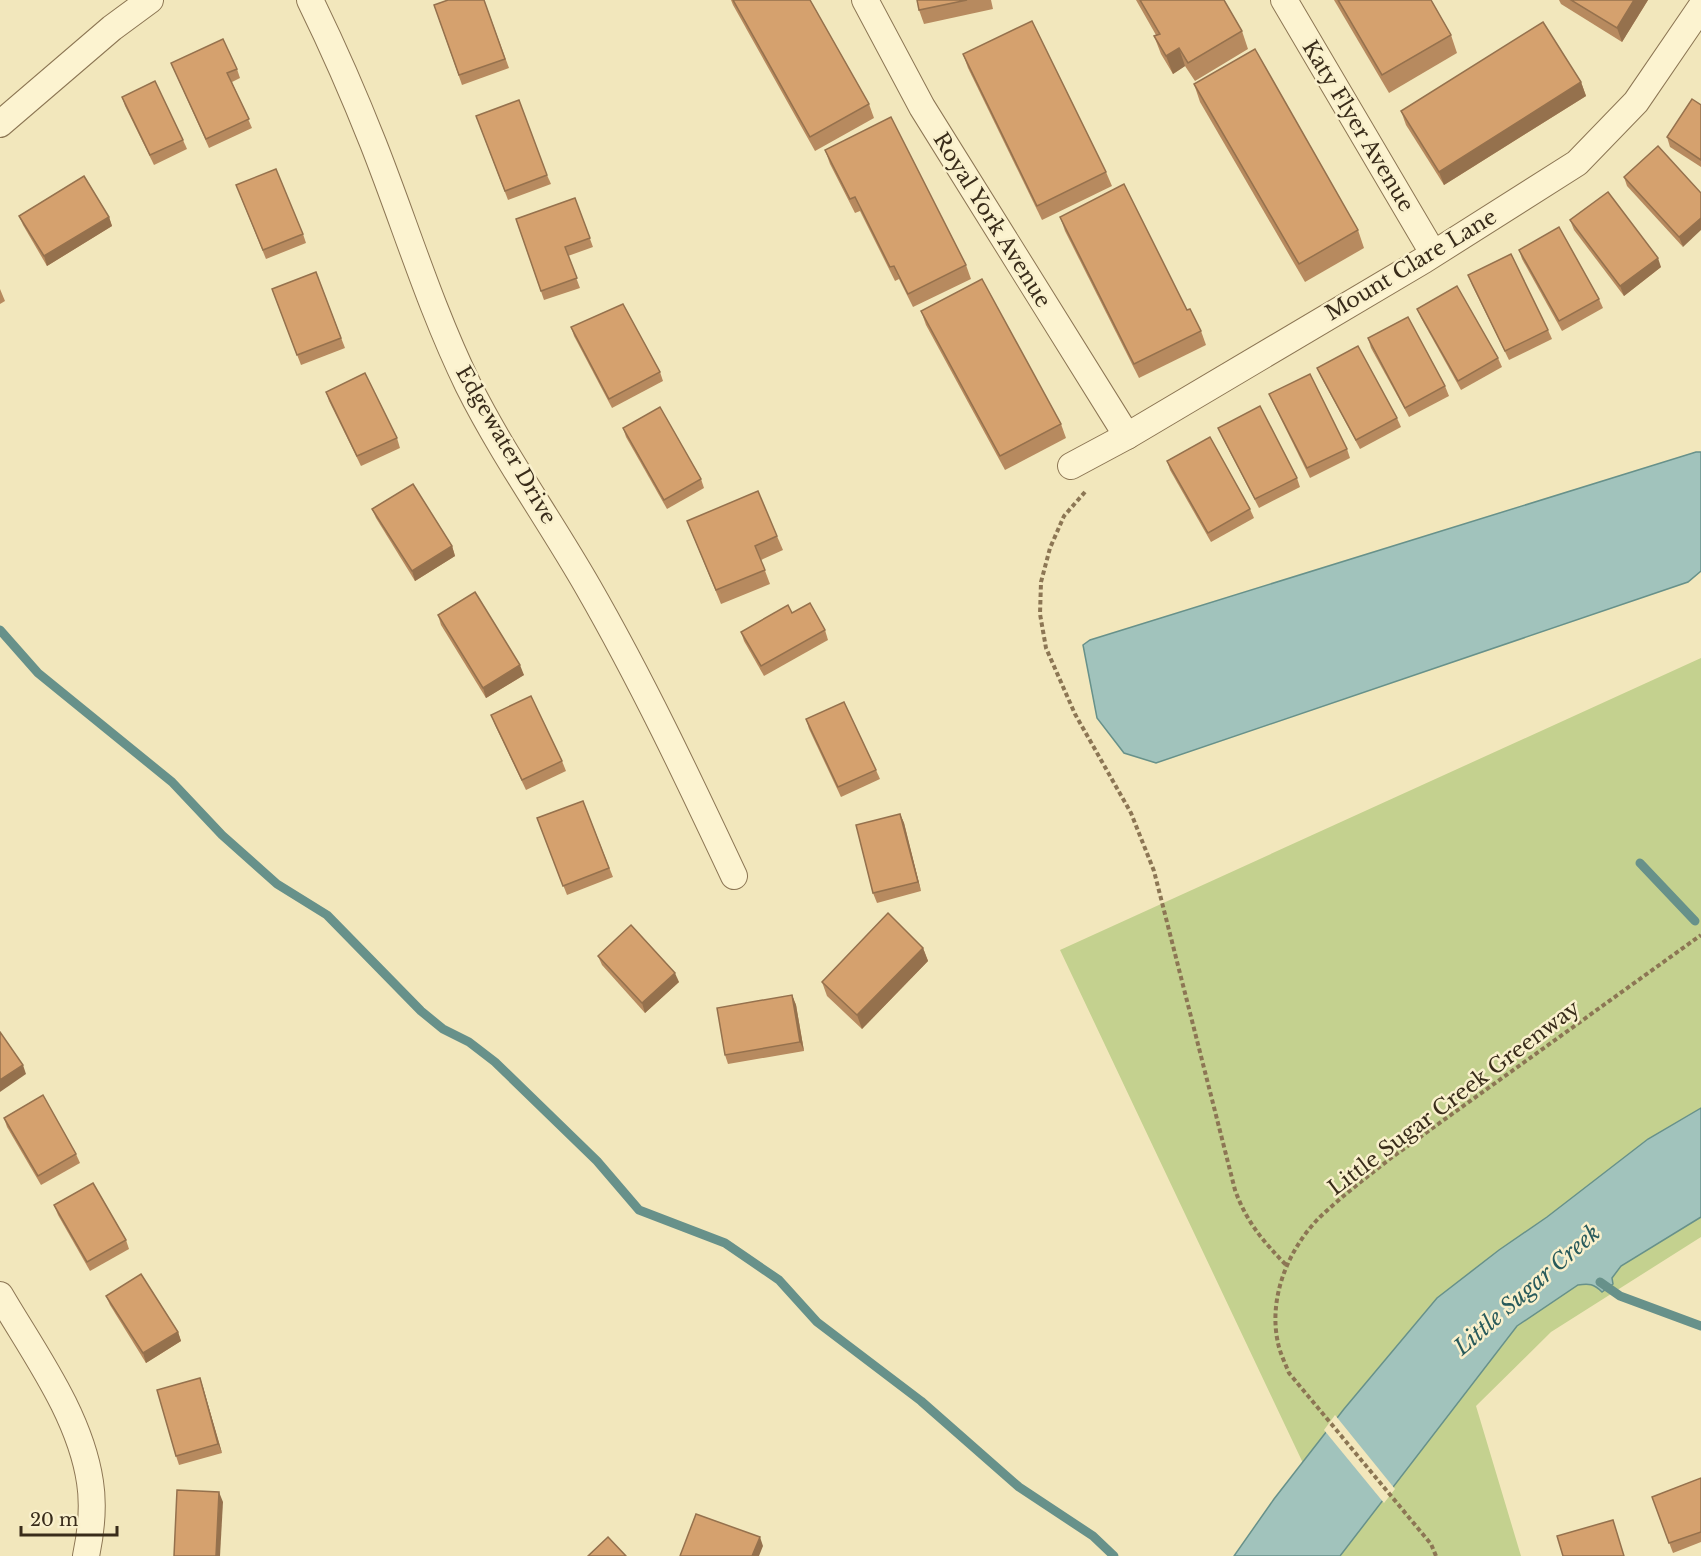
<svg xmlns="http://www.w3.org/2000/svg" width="1701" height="1556" font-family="'Libre Baskerville',serif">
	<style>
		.green { fill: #c4d18f }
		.water { fill: #a1c3bc; stroke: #67918a; stroke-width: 1.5 }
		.pier { fill: #f2e7bc }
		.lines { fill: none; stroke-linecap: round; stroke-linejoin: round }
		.stream { stroke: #67918a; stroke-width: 9 }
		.street-casing { stroke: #8c7654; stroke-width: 28 }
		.path { stroke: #8c7654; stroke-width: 4; stroke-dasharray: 4.5 3; stroke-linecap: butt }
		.street { stroke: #fcf3d0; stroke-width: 26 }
		.wall { fill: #b78a5f }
		.shaded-wall { fill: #95714d }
		.building { fill: #d5a16e; stroke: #95714d; stroke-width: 1.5 }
		.labels { text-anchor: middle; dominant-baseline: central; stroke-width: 5; stroke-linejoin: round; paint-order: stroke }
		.street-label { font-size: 21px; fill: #392c1a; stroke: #f9f0cc }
		.water-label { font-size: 22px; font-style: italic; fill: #285a5b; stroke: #f9f0cc }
	</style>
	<rect width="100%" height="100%" fill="#f2e7bc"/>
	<path class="green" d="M1701,658V1237L1551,1332L1476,1406L1521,1556H1253L1311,1480L1060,950Z"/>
	<g class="water">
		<path d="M1696,452H1701V571L1688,582L1156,763L1124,753L1097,718L1083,645L1090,640Z"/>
		<path d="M1701,1108V1217L1621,1266L1612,1278L1613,1284L1602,1292C1594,1284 1589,1283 1578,1285L1517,1326L1340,1556H1234L1274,1499L1344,1409L1437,1298L1499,1250L1547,1217L1648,1139Z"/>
	</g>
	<path class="pier" d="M1335,1415L1395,1489L1384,1503L1324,1430Z"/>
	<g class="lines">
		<g class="stream">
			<path d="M0,630L38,673L172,782L222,835L277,884L327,915L421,1011L443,1029L469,1042L495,1062L597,1161L639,1210L725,1243L779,1280L817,1322L921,1401L1019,1487L1093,1536L1114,1556"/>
			<path d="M1640,863L1695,921"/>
			<path d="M1600,1282L1620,1296L1701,1326"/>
		</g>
		<g class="street-casing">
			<g id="street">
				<path d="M310,0C333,47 354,95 373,143C405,224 430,307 468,385C503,455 549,519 588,587C642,681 688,778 734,876"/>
				<path d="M865,0L922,107L1127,436"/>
				<path d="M1284,0L1433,253"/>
				<path d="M0,124L112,28L150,0"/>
				<path d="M1071,466L1127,436L1424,260L1577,163L1636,102L1701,7"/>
				<path d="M0,1295C34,1353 80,1415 90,1482C94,1507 91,1532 86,1556"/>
			</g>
		</g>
		<g class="path">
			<path d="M1085,492L1064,516L1050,548L1041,582L1040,614L1046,648L1075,714L1131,813L1154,871L1235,1190C1247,1223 1263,1241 1287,1266"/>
			<path d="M1436,1556L1431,1544L1289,1373C1285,1363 1280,1353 1278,1343C1268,1298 1288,1249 1320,1217C1342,1196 1367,1177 1391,1158L1701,935"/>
		</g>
		<use href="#street" class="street"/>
	</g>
	<g class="wall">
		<path d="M484,0L509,68L462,85L434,5Z"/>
		<path d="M731,0H810L869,104L874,118L815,151L733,5Z"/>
		<path d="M917,0H991L993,9L924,24L919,10Z"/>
		<path d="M1136,0H1224L1242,31L1248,49L1195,81L1185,66L1173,74L1161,54L1154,36L1156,35Z"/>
		<path d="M1334,0H1431L1451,35L1457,53L1389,93Z"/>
		<path d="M1559,0H1648L1622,42L1561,4Z"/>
		<path d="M963,54L1106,172L1112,186L1042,220L968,68Z"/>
		<path d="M171,63L237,69L240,78L232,82L252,128L209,148Z"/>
		<path d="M1581,82L1586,96L1444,185L1406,125L1401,111Z"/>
		<path d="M1194,84L1358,230L1364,248L1305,282L1200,102Z"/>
		<path d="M122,97L183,140L187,149L154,165L125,106Z"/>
		<path d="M1701,105V167L1670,147L1667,137Z"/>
		<path d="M476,116L547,175L551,184L508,200Z"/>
		<path d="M1658,146L1683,247L1627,186L1624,177Z"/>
		<path d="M825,150L966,265L971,279L913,307L899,279L895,281L860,211L855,213L830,164Z"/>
		<path d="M240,195L303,234L306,243L266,259Z"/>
		<path d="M575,198L593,247L568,256L580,288L544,300L516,219Z"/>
		<path d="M19,216L109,217L112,226L47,266L23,225Z"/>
		<path d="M1060,217L1187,310L1201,331L1206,345L1139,378L1065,231Z"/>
		<path d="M1570,220L1661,267L1624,296L1574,230Z"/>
		<path d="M1519,250L1599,299L1603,308L1562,331L1522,259Z"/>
		<path d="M316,272L345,348L301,365L272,289Z"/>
		<path d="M1468,275L1548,330L1552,339L1509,360L1472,285Z"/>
		<path d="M0,289L5,301L0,304Z"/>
		<path d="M1417,309L1498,358L1502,367L1461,390L1421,318Z"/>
		<path d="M921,311L1061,424L1066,438L1005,470L926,325Z"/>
		<path d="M571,327L660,372L663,381L612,408L574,336Z"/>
		<path d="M1368,338L1445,386L1449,396L1409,417L1371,348Z"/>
		<path d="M1317,368L1397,418L1401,427L1360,449L1321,377Z"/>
		<path d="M326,392L397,438L400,448L361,466L329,401Z"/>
		<path d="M1269,394L1347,449L1350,458L1310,478L1273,403Z"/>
		<path d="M623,428L701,479L704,488L667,509L626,437Z"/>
		<path d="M1218,428L1297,478L1300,487L1259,508L1222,437Z"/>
		<path d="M1167,461L1250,509L1254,518L1211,542L1170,470Z"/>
		<path d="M372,509L452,546L455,556L415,581L376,518Z"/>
		<path d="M687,521L777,536L783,550L761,560L770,584L721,604Z"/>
		<path d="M792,613L825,630L828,640L764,676L744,641L741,632Z"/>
		<path d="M438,615L524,675L486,698L441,625Z"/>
		<path d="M491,715L562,761L566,771L526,790L495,725Z"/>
		<path d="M806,719L876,770L880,779L841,797L809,729Z"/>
		<path d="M583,801L613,877L567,895L537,818Z"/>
		<path d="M900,814L904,823L921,891L877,903L873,893Z"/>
		<path d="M923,948L928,961L862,1029L827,996L822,982Z"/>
		<path d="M598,956L679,982L645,1013L602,965Z"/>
		<path d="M792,995L796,1005L804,1051L728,1064L725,1055Z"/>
		<path d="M4,1118L76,1154L80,1163L41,1185L7,1127Z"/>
		<path d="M54,1205L126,1240L129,1249L90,1271L58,1215Z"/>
		<path d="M106,1296L178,1332L181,1341L146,1363L110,1305Z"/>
		<path d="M200,1378L222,1453L179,1465L176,1456Z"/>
		<path d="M1701,1478V1542L1673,1553L1652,1497Z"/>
	</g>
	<g class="shaded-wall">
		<path d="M1634,0H1648L1622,42L1617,28Z"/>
		<path d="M1179,48L1185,66L1173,74L1166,56Z"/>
		<path d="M1581,82L1586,96L1444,185L1439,172Z"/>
		<path d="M109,217L112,226L47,266L44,256Z"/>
		<path d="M1701,218V230L1683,247L1679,237Z"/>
		<path d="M1658,258L1661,267L1624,296L1620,286Z"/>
		<path d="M452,546L455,556L415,581L412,571Z"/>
		<path d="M520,665L524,675L486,698L483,688Z"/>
		<path d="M900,814L904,823L921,891L918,882Z"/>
		<path d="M923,948L928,961L862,1029L857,1015Z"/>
		<path d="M675,973L679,982L645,1013L642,1003Z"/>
		<path d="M792,995L796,1005L804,1051L800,1042Z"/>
		<path d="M23,1065L26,1074L0,1092V1080Z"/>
		<path d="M178,1332L181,1341L146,1363L143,1353Z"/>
		<path d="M200,1378L203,1387L222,1453L218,1444Z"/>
		<path d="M219,1492L223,1502L220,1556H216Z"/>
		<path d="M760,1537L763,1546L759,1556H752Z"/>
	</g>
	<g class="building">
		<path d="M448,0H484L505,59L459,75L434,5Z"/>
		<path d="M733,0H810L869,104L810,137Z"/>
		<path d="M917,0H967L919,10Z"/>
		<path d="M1140,0H1224L1242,31L1188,63L1179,48L1166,56L1154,36L1160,34Z"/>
		<path d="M1338,0H1431L1451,35L1382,75Z"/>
		<path d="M1571,0H1634L1617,28Z"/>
		<path d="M1032,21L1106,172L1037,206L963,54Z"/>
		<path d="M1543,22L1581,82L1439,172L1401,111Z"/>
		<path d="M223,39L237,69L227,73L249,119L206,139L171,63Z"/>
		<path d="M1255,49L1358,230L1299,264L1194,84Z"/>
		<path d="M155,81L183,140L150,155L122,97Z"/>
		<path d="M1692,99L1701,105V160L1667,137Z"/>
		<path d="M519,100L547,175L505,191L476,116Z"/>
		<path d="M891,117L966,265L908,294L894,266L890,267L855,197L850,199L825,150Z"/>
		<path d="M1658,146L1701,193V218L1679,237L1624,177Z"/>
		<path d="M276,169L303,234L263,250L236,185Z"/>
		<path d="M84,176L109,217L44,256L19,216Z"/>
		<path d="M1124,184L1187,310L1190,309L1201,331L1134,364L1060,217Z"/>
		<path d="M1608,192L1658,258L1620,286L1570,220Z"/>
		<path d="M575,198L590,238L565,247L577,278L541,291L516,219Z"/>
		<path d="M1559,227L1599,299L1559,321L1519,250Z"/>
		<path d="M1511,254L1548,330L1505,351L1468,275Z"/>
		<path d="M316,272L341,338L297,355L272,289Z"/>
		<path d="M982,279L1061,424L1000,456L921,311Z"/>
		<path d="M1457,286L1498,358L1458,381L1417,309Z"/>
		<path d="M623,304L660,372L609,399L571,327Z"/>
		<path d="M1408,317L1445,386L1405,408L1368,338Z"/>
		<path d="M1358,346L1397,418L1356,440L1317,368Z"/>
		<path d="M365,373L397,438L357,456L326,392Z"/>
		<path d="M1310,374L1347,449L1307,468L1269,394Z"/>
		<path d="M1260,406L1297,478L1255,499L1218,428Z"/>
		<path d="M660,407L701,479L664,500L623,428Z"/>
		<path d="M1210,437L1250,509L1208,533L1167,461Z"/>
		<path d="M413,484L452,546L412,571L372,509Z"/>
		<path d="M758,491L777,536L755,546L765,570L716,590L687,521Z"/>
		<path d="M475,592L520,665L483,688L438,615Z"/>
		<path d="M810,603L825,630L761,666L741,632L788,605L792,613Z"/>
		<path d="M531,696L562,761L522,780L491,715Z"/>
		<path d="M844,702L876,770L838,787L806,719Z"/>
		<path d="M583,801L609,868L563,886L537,818Z"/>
		<path d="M900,814L918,882L873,893L856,825Z"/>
		<path d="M888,913L923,948L857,1015L822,982Z"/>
		<path d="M631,925L675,973L642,1003L598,956Z"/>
		<path d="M792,995L800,1042L725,1055L717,1008Z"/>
		<path d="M0,1032L23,1065L0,1080Z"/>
		<path d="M43,1095L76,1154L38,1176L4,1118Z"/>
		<path d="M93,1183L126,1240L87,1262L54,1205Z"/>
		<path d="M141,1274L178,1332L143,1353L106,1296Z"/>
		<path d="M200,1378L218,1444L176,1456L157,1390Z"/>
		<path d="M1701,1478V1532L1669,1543L1652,1497Z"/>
		<path d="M177,1490L219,1492L216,1556H174Z"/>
		<path d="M696,1514L760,1537L752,1556H680Z"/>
		<path d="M1613,1520L1624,1556H1563L1557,1536Z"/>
		<path d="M608,1537L626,1556H588Z"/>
	</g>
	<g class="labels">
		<g class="street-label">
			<text transform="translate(1358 126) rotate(59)">Katy Flyer Avenue</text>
			<text transform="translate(992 220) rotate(58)">Royal York Avenue</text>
			<text transform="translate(1411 265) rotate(-31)">Mount Clare Lane</text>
			<text transform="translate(506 445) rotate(60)">Edgewater Drive</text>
			<text transform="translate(1454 1098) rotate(-37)">Little Sugar Creek Greenway</text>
		</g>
		<g class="water-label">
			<text transform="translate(1527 1290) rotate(-41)">Little Sugar Creek</text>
		</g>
	</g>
	<path d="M21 1526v9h96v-9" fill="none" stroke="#392c1a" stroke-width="3"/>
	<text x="30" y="1526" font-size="18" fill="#392c1a" stroke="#f9f0cc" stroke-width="4.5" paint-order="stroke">20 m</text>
</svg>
